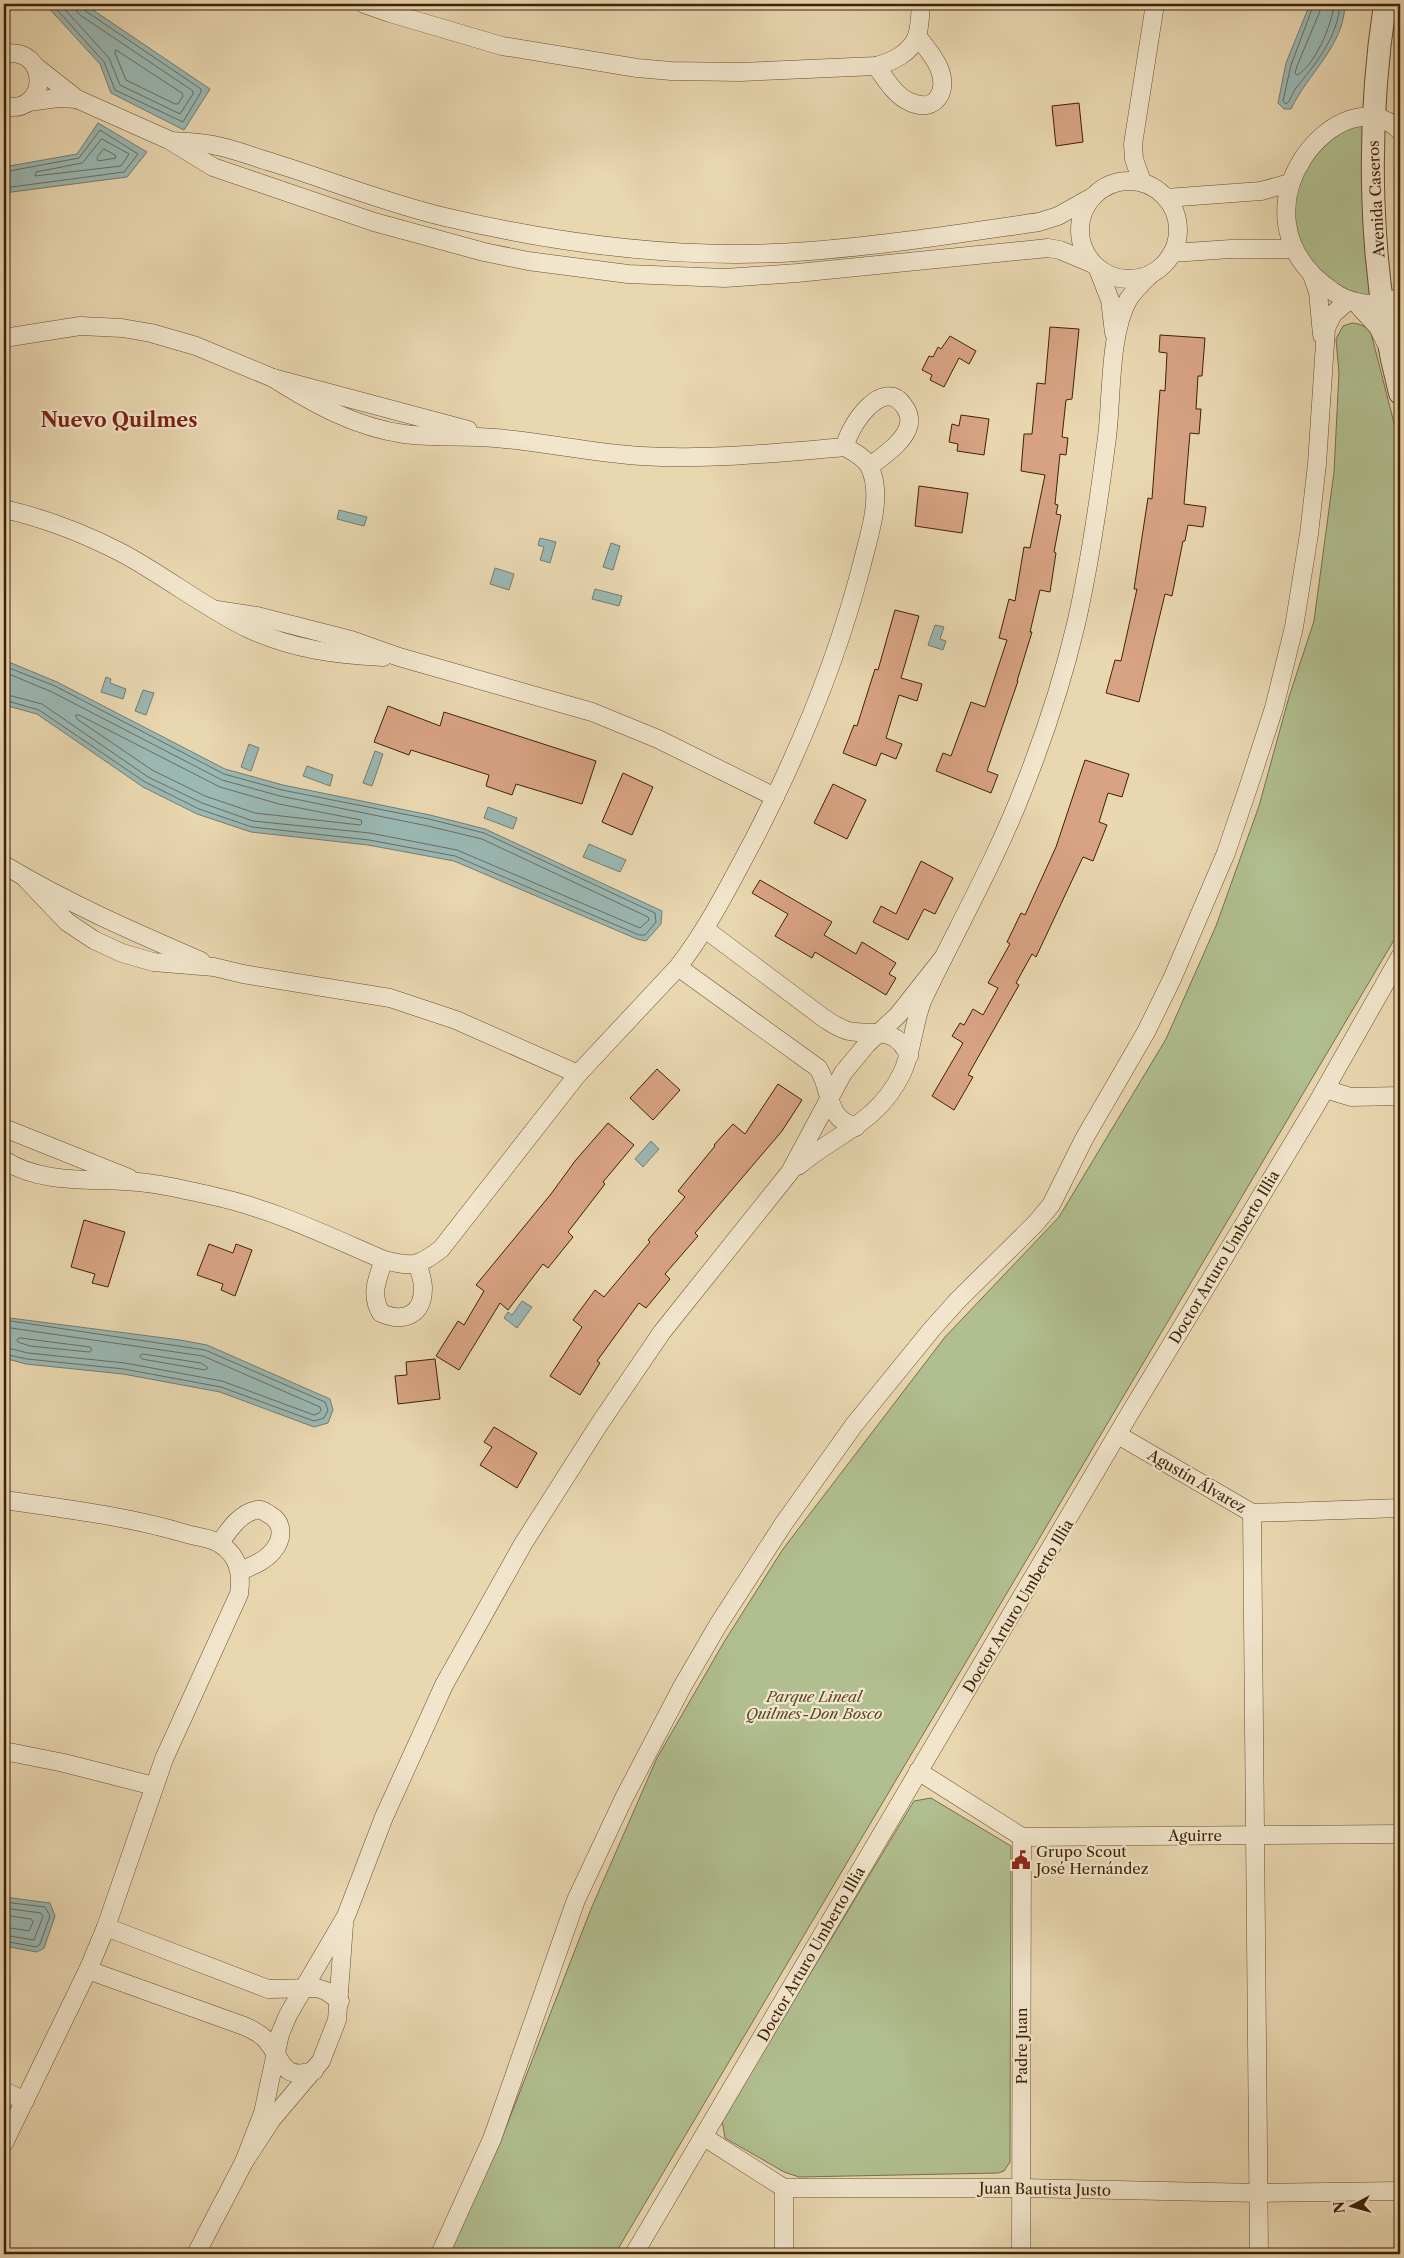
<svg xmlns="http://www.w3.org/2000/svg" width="1404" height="2258" font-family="'Libre Caslon Text',serif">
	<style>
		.green { fill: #b1bf90; stroke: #78704c }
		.water { fill: #9ab8b4; stroke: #767c6f }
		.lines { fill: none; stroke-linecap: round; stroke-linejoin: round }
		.shore { stroke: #6c6c5e; stroke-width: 1 }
		.building { fill: #d8a383; stroke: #3f2107 }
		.minor-casing { stroke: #6a4e31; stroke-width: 19 }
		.tertiary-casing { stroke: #6a4e31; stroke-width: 24 }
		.minor { stroke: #f1e5cc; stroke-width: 18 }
		.tertiary { stroke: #f1e5cc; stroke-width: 22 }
		.labels { text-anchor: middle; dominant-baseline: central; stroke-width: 4.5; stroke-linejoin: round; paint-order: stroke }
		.street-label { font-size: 15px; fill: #3f2107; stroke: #f1e5cc }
		.park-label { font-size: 15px; font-style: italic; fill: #5c4829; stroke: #f1e5cc }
		.poi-label { font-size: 15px; fill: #3f2107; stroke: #f1e5cc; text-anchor: start }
		.district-label { font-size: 20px; font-weight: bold; fill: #7a1f14; stroke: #f1e5cc }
	</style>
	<rect width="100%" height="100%" fill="#e9d7b0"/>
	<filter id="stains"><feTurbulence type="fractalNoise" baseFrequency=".004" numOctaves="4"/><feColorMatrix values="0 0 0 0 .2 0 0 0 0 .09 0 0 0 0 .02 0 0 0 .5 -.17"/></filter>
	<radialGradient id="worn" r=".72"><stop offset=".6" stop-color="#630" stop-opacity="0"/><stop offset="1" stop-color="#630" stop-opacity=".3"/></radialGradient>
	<g class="green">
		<path d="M1362,116L1383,302L1338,295L1287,230L1306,153Z"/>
		<path d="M1352,323C1361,324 1366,326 1371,333L1394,423L1400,440V930L615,2254H445L498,2148L591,1909L657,1758L724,1642L783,1549L945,1337L1059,1217L1166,1039L1216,926L1259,806L1289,697L1314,621L1334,472L1339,373L1336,339L1343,326Z"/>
		<path d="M931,1798L1011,1846L1010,2162L1004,2171L998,2173L799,2177L784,2172L725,2138L722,2120L914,1801Z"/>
	</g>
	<g class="water">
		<path d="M45,4H84L210,89L184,130L111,93L100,64Z"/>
		<path d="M1310,4H1345C1344,46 1308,73 1291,109H1284L1278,103L1286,63Z"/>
		<path d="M98,123L147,152L127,177L4,193V167L77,154Z"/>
		<path d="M339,510L367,517L364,526L337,519Z"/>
		<path d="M540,538L556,542L550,563L540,560L544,547L538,545Z"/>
		<path d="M611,543L620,546L613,570L603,567Z"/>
		<path d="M495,568L514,574L509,590L490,584Z"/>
		<path d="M595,589L622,596L619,606L592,599Z"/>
		<path d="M935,625L944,627L940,639L946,641L943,650L928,645Z"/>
		<path d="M4,660L57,682L225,769L283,785L430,815L485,829L662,911L661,924L646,941L637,939L454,861L368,845L251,832L197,814L143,787L37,714L4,705Z"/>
		<path d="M106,677L111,679L110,683L126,689L123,699L101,692Z"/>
		<path d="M143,690L154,693L146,715L135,711Z"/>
		<path d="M249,744L259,748L251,771L241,767Z"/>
		<path d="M375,751L383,754L372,786L363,783Z"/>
		<path d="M307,766L333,775L330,786L303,776Z"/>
		<path d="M488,807L517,818L513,829L484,818Z"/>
		<path d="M589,844L626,860L620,872L583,857Z"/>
		<path d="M651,1141L659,1149L643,1167L635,1159Z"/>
		<path d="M522,1301L532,1307L517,1328L504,1318L508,1312L512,1315Z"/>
		<path d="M4,1315L10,1318L180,1340L207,1345L330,1399L333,1410L328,1423L314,1427L220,1392L123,1374L26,1364L4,1358Z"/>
		<path d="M4,1897L50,1903L55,1916L44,1948L37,1952L4,1946Z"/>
	</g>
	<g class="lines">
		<g class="shore">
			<path d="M52,4L104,62L115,90L183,122L201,92V89L84,10L82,4"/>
			<path d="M60,4L109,58L120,85L180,114L193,94V91L80,15L76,10L75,4"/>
			<path d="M1314,4L1291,65L1283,101L1286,104C1291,101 1292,93 1296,88C1316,63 1338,37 1340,4"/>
			<path d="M1321,4L1320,11L1297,66L1295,73L1297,75C1314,67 1333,23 1334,4"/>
			<path d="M116,50L182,93L183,96L178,104H175L126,80L115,53Z"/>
			<path d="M102,139L129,154L121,166L35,176L36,172L82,163Z"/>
			<path d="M104,149L115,155L116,158L98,161L97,158Z"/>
			<path d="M4,172L79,158L100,130L138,154L124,172L4,188"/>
			<path d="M4,666L55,686L224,774L282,790L429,819L484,833L655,913L656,922L645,935H639L455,856L369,840L252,827L199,809L145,782L39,710L4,700"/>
			<path d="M4,672L52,692L222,780L280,796L428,826L482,839L648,917L649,920L640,928L457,850L370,833L253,821L202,803L148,777L42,704L4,694"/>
			<path d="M76,715H79L220,787L279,804L361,820L362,823L360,825L255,813L205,796L152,770L77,719Z"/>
			<path d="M4,1320L205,1350L325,1402L328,1410L324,1418L314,1421L221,1387L124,1369L27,1359L4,1354"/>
			<path d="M4,1327L203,1356L320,1407L321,1410L319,1413L314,1415L222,1381L125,1363L28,1353L4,1347"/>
			<path d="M20,1338L90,1347L92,1350L89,1352L30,1346L18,1342L17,1340Z"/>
			<path d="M143,1354L201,1363L208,1368L205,1370L142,1359L140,1356Z"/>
			<path d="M4,1902L45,1907L50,1916L40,1944L36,1947L4,1941"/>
			<path d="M4,1908L41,1913L43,1916L34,1940L4,1935"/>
			<path d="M4,1915L31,1919L33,1922L29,1931L4,1927"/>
		</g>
	</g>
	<g class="building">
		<path d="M1079,103L1083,142L1056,146L1052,106Z"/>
		<path d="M1050,327L1079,329L1072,399L1066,400L1062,437L1068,438L1066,455L1060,454L1055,504L1058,505L1056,514L1061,515L1054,552L1056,553L1050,592L1040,590L1030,632H1032L1017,681H1018L987,771L998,775L991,793L936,771L943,753L951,756L971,702L985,707L1007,640L999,638L1009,599L1015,601L1024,547L1030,548L1045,475L1021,471L1024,434H1032L1037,383L1045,384Z"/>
		<path d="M1160,335L1205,338L1202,376H1198L1196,409H1201L1199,434L1190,433L1184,504L1206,507L1203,527L1188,525L1185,541H1183L1172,596L1165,594L1139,702L1106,693L1115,660L1121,661L1137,589H1134L1148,498L1152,499L1160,390L1165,391L1167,353L1159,352Z"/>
		<path d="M950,336L976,351L969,364L959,358L944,387L930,380L932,375L922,370L929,356L933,357L938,347L941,349Z"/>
		<path d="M961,415L989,419L984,455L957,451L958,444L949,442L952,424L959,426Z"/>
		<path d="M919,486L968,493L962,533L915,526Z"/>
		<path d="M895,610L919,616L901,678L922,684L917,701L899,695L886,738L902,744L896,759L881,753L876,766L843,753L854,725L857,726L875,669L878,670Z"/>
		<path d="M388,706L440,726L444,712L596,761L582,804L516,784L512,795L486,786L489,775L411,750L409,755L374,742Z"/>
		<path d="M1085,760L1129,774L1122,797L1108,793L1099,822L1107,825L1093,861L1083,857L1036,957L1032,954L1016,983L1019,985L968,1075L973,1077L954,1110L932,1096L963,1043L952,1036L960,1023L964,1025L973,1009L983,1015L998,988L988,983L1010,944L1007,942L1021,913L1025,915L1056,847Z"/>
		<path d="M623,773L653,787L632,835L602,822Z"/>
		<path d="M833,784L866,800L847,839L814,823Z"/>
		<path d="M921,861L953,878L935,914L924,909L908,940L873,922L881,906L896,914Z"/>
		<path d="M760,880L832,922L824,935L856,954L862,942L896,963L889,974L896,978L886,995L815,952L812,958L775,936L788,914L752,893Z"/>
		<path d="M657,1069L680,1090L653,1120L630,1098Z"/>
		<path d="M778,1084L802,1100L782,1131L695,1233L698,1236L665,1274L670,1279L646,1308L639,1303L597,1361L600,1363L580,1395L550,1376L582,1327L573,1320L595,1290L604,1297L650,1242L648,1240L685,1197L678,1191L715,1146L714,1145L733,1124L745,1134Z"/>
		<path d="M608,1123L634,1145L603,1182L605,1184L568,1232L573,1237L548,1268L543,1264L508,1310L500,1303L459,1370L436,1356L458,1321L464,1325L484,1291L476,1285L551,1194L575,1161Z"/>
		<path d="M84,1220L125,1232L108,1287L92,1283L95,1274L71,1267Z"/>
		<path d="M209,1244L233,1253L236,1244L252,1250L235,1296L221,1290L223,1284L197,1275Z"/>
		<path d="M435,1359L440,1399L398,1404L395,1376L407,1375L406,1362Z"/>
		<path d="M494,1427L537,1453L517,1488L480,1465L492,1447L484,1442Z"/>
	</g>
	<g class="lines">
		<g class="minor-casing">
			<g id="minor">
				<path d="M364,4L390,13L502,46L637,68L671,71L740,72L876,66C892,62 911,53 917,36C920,27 920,14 921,4"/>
				<path d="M4,54C51,46 49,116 4,106"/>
				<path d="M35,66L77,99L169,140L213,167L374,222L484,252L528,261L628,274L725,278L797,273L1048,248L1060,250L1093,264"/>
				<path d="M876,66C885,78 895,96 910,102C936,114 949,90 939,68C934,56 925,46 917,36"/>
				<path d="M28,102L58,98L77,99"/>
				<path d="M1400,131C1344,71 1219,212 1332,291C1351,305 1378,308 1400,297"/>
				<path d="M172,141C183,142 195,142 207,144C229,147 250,156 271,162C329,180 386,203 445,217C564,245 688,261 810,251C887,245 963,233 1039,222L1058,216L1092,197"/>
				<circle cx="1129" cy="230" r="49"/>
				<path d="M1142,182L1134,159L1133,144L1155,4"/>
				<path d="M1166,198L1261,191L1290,183"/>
				<path d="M1172,253L1231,249H1294"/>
				<path d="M1098,269L1110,300L1114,333"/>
				<path d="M1312,275L1318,292L1322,335"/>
				<path d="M1355,302L1378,327L1386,343"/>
				<path d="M4,338L80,326L122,328L151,333L196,346L273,378L468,430"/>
				<path d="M845,447C848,427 883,375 904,406C908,411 910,417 909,424C906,441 883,456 870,466"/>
				<path d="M4,509C44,518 85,534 122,553C165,576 205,608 249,629C292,649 337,655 383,657"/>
				<path d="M217,610L257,616L351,640L399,657L592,712L658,739L775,797"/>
				<path d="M4,865C67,903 134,932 201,961"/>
				<path d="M25,878L67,922L94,940L122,953L153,962L214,967L243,974L390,998L456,1020L578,1074"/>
				<path d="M705,929L825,1019C833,1024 840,1029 849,1031C875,1036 895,1025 909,1056"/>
				<path d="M678,967L818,1068C833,1091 824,1118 856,1127"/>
				<path d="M1325,1089L1351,1097L1400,1096"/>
				<path d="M4,1128L129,1178"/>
				<path d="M4,1160C42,1185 94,1178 138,1182C163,1184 189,1191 213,1196C273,1209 328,1236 384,1260C413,1267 417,1267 441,1249L578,1074L678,967C708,928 730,884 753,841C799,752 837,661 862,564C869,535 883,496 870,468C866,458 854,452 845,447C777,453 709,460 641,456C592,453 544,442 495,438C465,435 434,438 404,434C355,427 314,404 273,378"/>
				<path d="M798,1166C837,1133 878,1123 902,1073C913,1050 913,1023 923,999C957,928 996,860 1024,787C1045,734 1063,679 1076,624C1090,563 1099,500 1107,437C1112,398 1109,334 1128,300C1134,290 1143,282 1151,274"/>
				<path d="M384,1260C377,1279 370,1295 381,1313C404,1323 423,1315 423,1288C423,1281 420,1272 418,1265"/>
				<path d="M1118,1435L1252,1513L1400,1508"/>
				<path d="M4,1500C66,1509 127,1516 187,1534C197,1537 212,1538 220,1544C239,1556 242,1574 239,1594L164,1759L106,1927L88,1970L4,2143"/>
				<path d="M1252,1513L1259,2254"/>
				<path d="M220,1543C228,1531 240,1513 256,1510C262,1509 265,1512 270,1515C284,1523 283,1539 273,1551C265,1561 252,1566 240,1571"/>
				<path d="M4,1751L64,1763L154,1786"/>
				<path d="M918,1771L1022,1837L1400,1834"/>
				<path d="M106,1927L268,1989L317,1988L326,1991L340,2001"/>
				<path d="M88,1970L244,2026C251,2029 259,2033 264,2038C284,2058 279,2081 314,2071"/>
				<path d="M4,2091L25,2101"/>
				<path d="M704,2137L784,2188H1021L1259,2193L1400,2191"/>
				<path d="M244,2162L263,2113L280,2034L288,2015L346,1916L384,1817L444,1685L523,1544L600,1423L662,1332L790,1172L843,1073L867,1044L898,1015L943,958"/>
				<path d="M196,2254L244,2162L272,2119L321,2061L337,2020L344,1924"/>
				<path d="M440,2254L492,2139L576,1900L624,1798L682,1687L718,1625L784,1523L854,1425L932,1329L958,1300L1035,1224L1051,1205L1084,1139L1146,1032L1172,979L1226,853L1251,779L1274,708L1294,627L1309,534L1317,464L1326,328L1333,314L1349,300"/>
				<path d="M634,2254L1130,1413L1316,1105L1400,957"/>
				<path d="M784,2254V2188"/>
				<path d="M1021,2254L1022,1837"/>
			</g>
		</g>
		<g class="tertiary-casing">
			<path id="tertiary" d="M1385,4C1366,129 1368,271 1400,393"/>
		</g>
		<use href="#minor" class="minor"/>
		<use href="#tertiary" class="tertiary"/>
	</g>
	<defs>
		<g id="civic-bare" transform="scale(1.5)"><path d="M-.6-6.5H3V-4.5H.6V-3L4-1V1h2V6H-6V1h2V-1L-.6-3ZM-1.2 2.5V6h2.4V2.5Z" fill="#8f2418" stroke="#f1e5cc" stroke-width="2.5" paint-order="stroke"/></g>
	</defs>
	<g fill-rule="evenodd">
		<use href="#civic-bare" x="1021" y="1860"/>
	</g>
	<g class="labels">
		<g class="street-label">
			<text transform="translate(1376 199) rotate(-93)">Avenida Caseros</text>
			<text transform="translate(1224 1257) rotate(-59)">Doctor Arturo Umberto Illia</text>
			<text transform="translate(1197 1481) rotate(30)">Agustín Álvarez</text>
			<text transform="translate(1018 1606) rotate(-59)">Doctor Arturo Umberto Illia</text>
			<text x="1195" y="1835">Aguirre</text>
			<text transform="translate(811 1954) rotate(-60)">Doctor Arturo Umberto Illia</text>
			<text transform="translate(1021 2046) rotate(-90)">Padre Juan</text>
			<text transform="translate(1045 2189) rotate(1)">Juan Bautista Justo</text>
		</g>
		<g class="park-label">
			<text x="814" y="1696">Parque Lineal<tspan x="814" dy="17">Quilmes-Don Bosco</tspan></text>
		</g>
		<g class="poi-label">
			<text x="1036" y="1851">Grupo Scout<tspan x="1036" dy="17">José Hernández</tspan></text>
		</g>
		<g class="district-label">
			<text x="119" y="420">Nuevo Quilmes</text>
		</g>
	</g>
	<rect width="1404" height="2258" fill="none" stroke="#e9d7b0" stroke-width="20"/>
	<rect x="5" y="5" width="1394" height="2248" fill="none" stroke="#3f2107" stroke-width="2.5"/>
	<rect x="10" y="10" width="1384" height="2238" fill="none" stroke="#3f2107"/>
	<g transform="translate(1352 2206) rotate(264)" stroke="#f1e5cc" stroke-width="4" paint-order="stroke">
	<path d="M0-4L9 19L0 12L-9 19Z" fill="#3f2107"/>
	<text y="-8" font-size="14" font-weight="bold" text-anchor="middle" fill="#3f2107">N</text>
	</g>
	<rect width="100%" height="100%" filter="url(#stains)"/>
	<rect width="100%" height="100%" fill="url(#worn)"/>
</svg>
